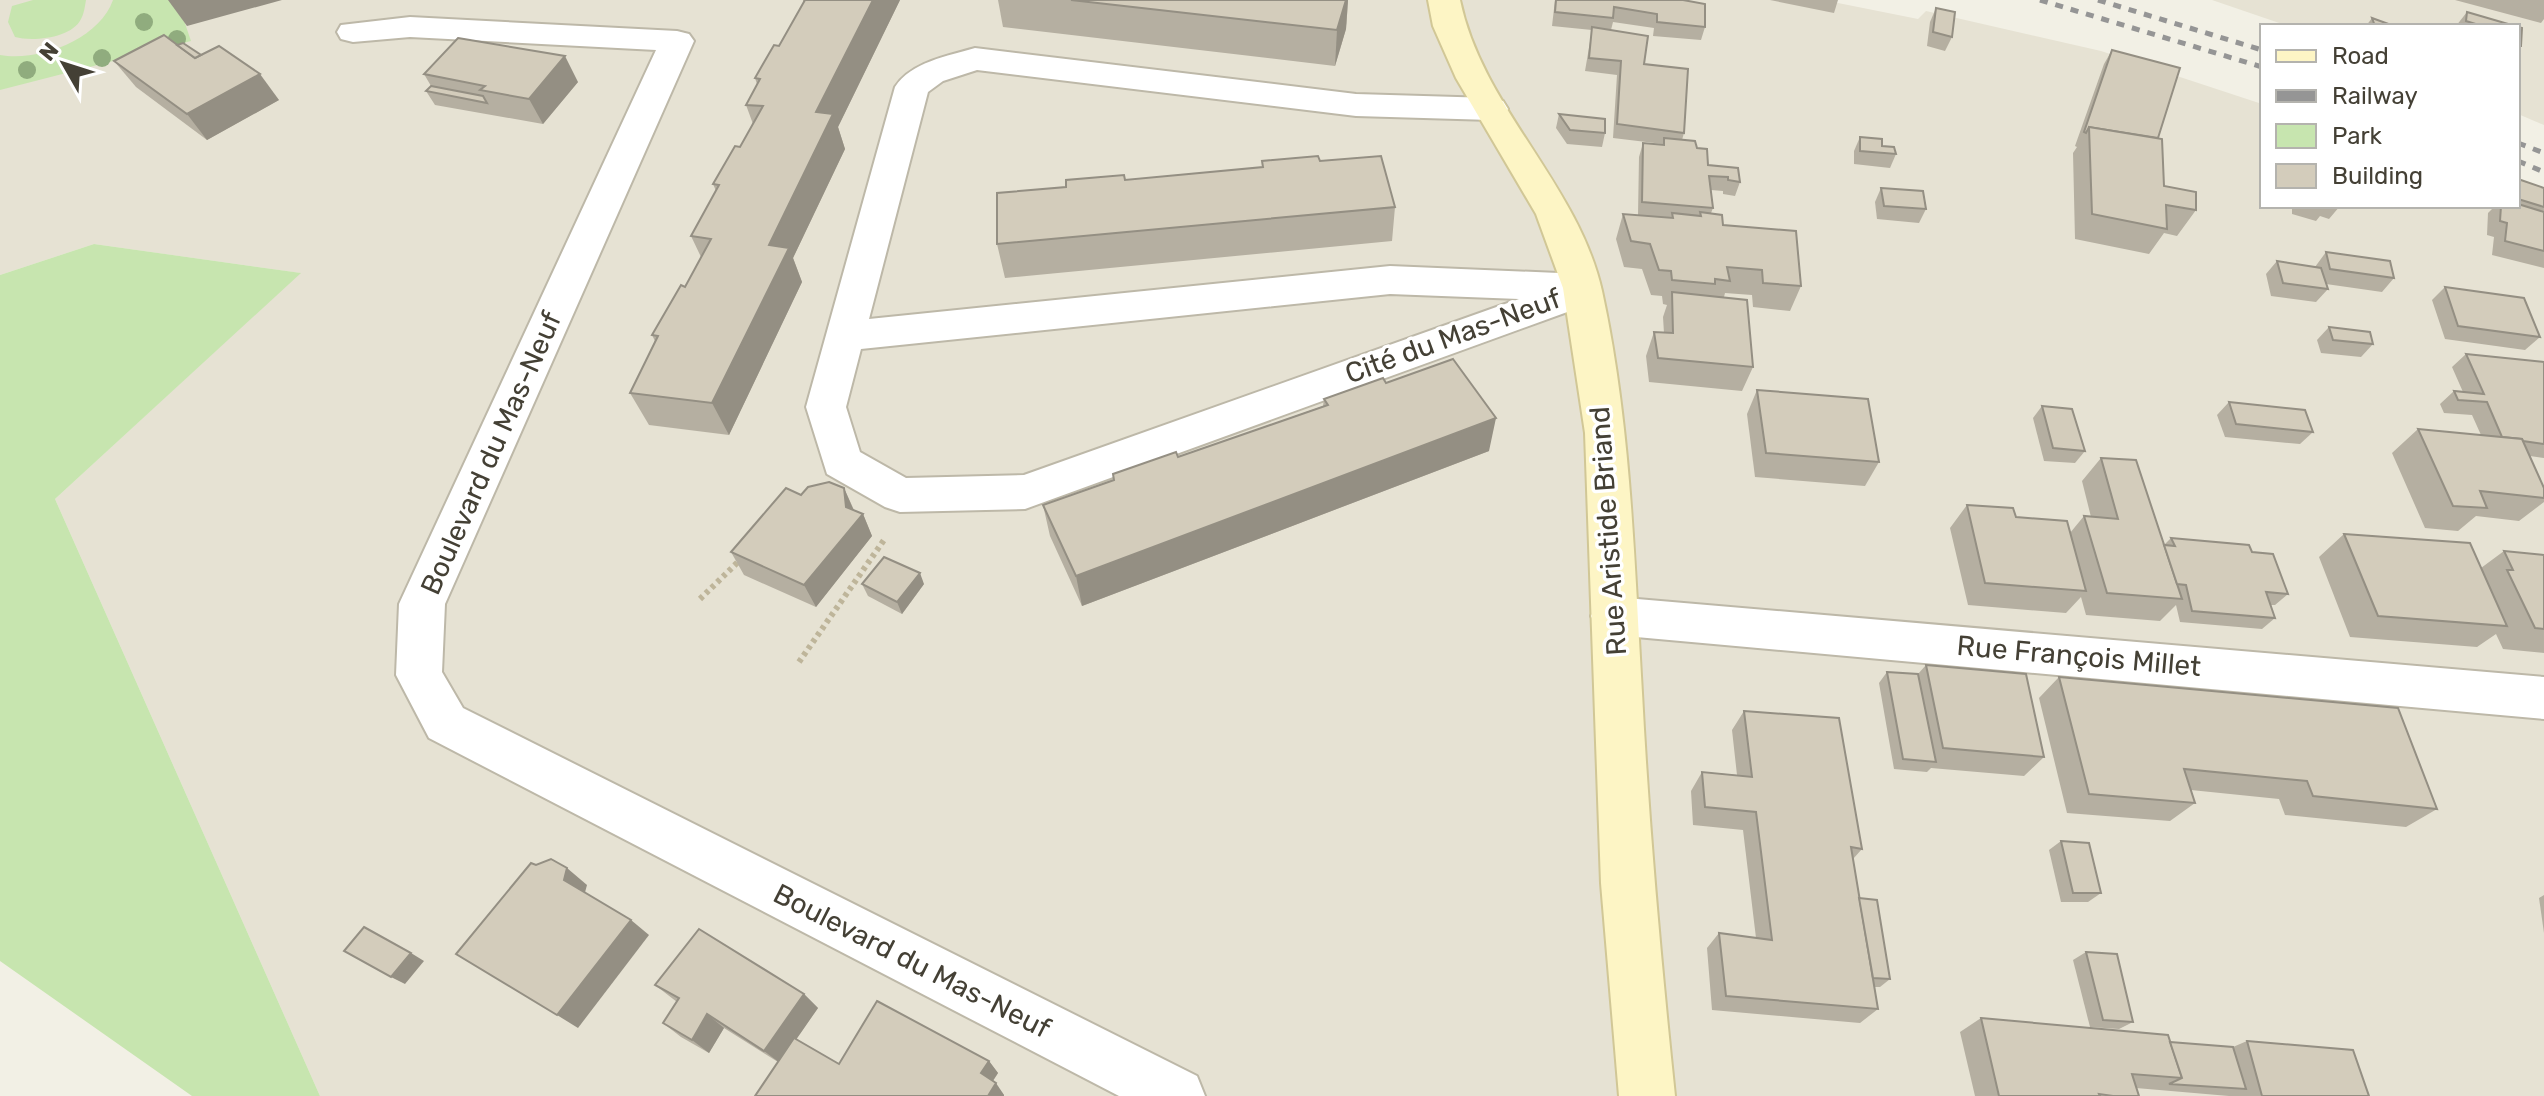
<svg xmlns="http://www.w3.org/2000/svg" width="2544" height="1096" font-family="Rubik,sans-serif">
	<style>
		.residential { fill: #e6e2d3 }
		.green { fill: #c7e5af }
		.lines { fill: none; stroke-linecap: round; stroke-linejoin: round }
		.street-casing { stroke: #bdb8a8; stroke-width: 4 }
		.secondary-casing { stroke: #d1c796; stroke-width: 4 }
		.path { stroke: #beb59a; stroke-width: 6; stroke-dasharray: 4 4; stroke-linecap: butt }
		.street { fill: #fff; fill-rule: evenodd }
		.secondary { fill: #fdf5c5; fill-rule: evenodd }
		.rail { stroke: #959595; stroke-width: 5; stroke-dasharray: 8 8; stroke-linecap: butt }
		.tree { fill: #90ac7e }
		.wall { fill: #b5afa1 }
		.shaded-wall { fill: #948f83 }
		.building { fill: #d3ccbb; stroke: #948f83; stroke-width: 2 }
		.labels { text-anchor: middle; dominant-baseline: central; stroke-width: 7; stroke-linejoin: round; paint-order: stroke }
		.street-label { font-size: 28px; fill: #444035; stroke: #fff }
	</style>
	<rect width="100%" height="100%" fill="#f2f0e5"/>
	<g class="residential">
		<path d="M0,0H1823L1918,19L1926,11L2101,51L2262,104V206L2544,208V1096H320L55,499L300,273L94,244L0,275Z"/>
		<path d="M2212,0H2544V125L2518,114V26H2288Z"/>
	</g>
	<g class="green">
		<path d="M33,0H86C85,6 84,14 81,19C72,38 33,42 15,37L8,22L12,6Z"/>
		<path d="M113,0H177L191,41L0,90V55C38,62 99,40 113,0Z"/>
		<path d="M94,244L301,273L55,499L320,1096H192L0,961V275Z"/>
	</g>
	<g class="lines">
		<g class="street-casing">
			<g id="street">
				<path d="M410,17L677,31L689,34L694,41L445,604L442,672L463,708L1197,1076L1205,1096H1119L429,738L396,675L399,604L656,50L410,37L353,42L341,39L337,32L341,25Z"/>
				<path d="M975,48L1356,94L1491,98L1503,101L1508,109L1503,117L1491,120L1356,116L977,70L943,81L928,92L869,319L1390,266L1582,274L1596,278L1601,288L1596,298L1570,311L1025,509L900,512L885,507L827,474L806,407L895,87C911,62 948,56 975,48ZM1390,294L1519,299L1024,475L906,478L860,452L846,407L861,349Z"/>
				<path d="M1614,597L2544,677V719L1614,635L1598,630L1591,616L1598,602Z"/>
			</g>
		</g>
		<g class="secondary-casing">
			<path id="secondary" d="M1428,0H1460C1482,107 1578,184 1602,291C1631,424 1634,558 1642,693C1649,828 1661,962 1675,1096H1619L1601,883L1585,433L1563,288L1536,214L1456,78L1433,26Z"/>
		</g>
		<g class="path">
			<path d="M700,599L740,560"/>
			<path d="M799,662L884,540"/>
		</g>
		<use href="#street" class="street"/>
		<use href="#secondary" class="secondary"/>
		<g class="rail">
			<path d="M2040,0L2262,67"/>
			<path d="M2098,0L2262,50"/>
			<path d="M2518,143L2544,153"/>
			<path d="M2518,161L2544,172"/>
		</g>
	</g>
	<g class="tree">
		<circle cx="144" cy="22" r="9"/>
		<circle cx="177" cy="39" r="9"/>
		<circle cx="102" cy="58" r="9"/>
		<circle cx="27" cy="70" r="9"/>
	</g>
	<g class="wall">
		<path d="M803,0H900L838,127L845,149L793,258L802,282L729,435L649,425L630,393L655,341L652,335L685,287L701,257L691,236L716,191L713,184L740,147L753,124L746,105L757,84L755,78L779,46L803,3Z"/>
		<path d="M998,0H1348L1346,29L1335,66L1003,27Z"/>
		<path d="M1555,0H1683L1705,27L1701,40L1653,36L1654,28L1613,22L1611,30L1644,64L1684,133L1682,140L1697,148L1708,165L1740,182L1735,196L1723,194V191L1711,190L1713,208L1711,213L1723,225L1801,286L1790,311L1753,307L1752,295L1725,293L1724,297L1753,367L1742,391L1649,382L1646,356L1654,332L1664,333L1663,317L1667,305L1663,304L1662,296L1651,295L1642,269L1624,267L1616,239L1623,214L1638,215L1639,157L1643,143L1663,144L1613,138L1617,75L1585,71L1592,30L1552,26Z"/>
		<path d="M1770,0H1838L1834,13Z"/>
		<path d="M2455,0H2544V19L2541,23Z"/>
		<path d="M1936,8L1952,37L1945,51L1927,46L1930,22Z"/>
		<path d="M2467,12L2515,26H2456Z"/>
		<path d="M2372,18L2394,26H2366Z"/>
		<path d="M177,45L201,55L279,100L207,140L136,87L114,61Z"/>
		<path d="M2112,50L2158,138L2164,186L2196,210L2177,236L2164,233L2149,254L2075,239L2073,153L2077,147L2075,146L2104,64Z"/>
		<path d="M424,74L578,82L543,124L435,105L426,91L431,86Z"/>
		<path d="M1559,114L1605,133L1602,147L1567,144L1556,128Z"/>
		<path d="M1860,137L1882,146L1896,154L1890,168L1854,164V151Z"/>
		<path d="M1262,161H1320L1395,207L1392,241L1005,278L997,244L1125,180L1262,167Z"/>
		<path d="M2518,179L2544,188V268L2492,255L2494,237L2487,235L2488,213L2492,209L2483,206H2518Z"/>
		<path d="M1881,188L1926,209L1919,223L1877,219L1875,202Z"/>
		<path d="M2292,206H2340L2329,219L2320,216L2316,221L2292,214Z"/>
		<path d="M2326,252L2394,278L2382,292L2326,284L2328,289L2316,302L2271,296L2266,274L2277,261L2315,267Z"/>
		<path d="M2445,287L2540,337L2525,350L2445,339L2432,300Z"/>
		<path d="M2329,327L2373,344L2361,357L2321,353L2317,340Z"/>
		<path d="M2466,354L2544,362V458L2530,456L2544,488V502L2519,521L2476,516L2458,531L2425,528L2392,453L2418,429L2481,435L2472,415L2444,413L2440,404L2454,391L2463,392L2452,367Z"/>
		<path d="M1386,383L1489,451L1082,606L1050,536L1043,505L1114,481L1113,474L1178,457L1323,406L1324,399Z"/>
		<path d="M1757,390L1879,462L1865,486L1755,477L1747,414Z"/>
		<path d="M2229,402L2313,432L2300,444L2225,437L2217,415Z"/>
		<path d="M2042,406L2085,451L2075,463L2044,461L2033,418Z"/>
		<path d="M2101,458L2164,545L2171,538L2252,552L2288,594L2275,605H2271L2275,618L2262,629L2180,622L2176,605L2160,621L2086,615L2081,597L2066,613L1968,605L1950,528L1967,505L2016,517L2070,533L2084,516L2091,517L2082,481Z"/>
		<path d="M844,488L854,510L863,514L872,536L816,607L744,575L731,552L801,495Z"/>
		<path d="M2344,534L2481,568L2504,551L2544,555V653L2503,649L2496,634L2477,647L2350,637L2319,557Z"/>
		<path d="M862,584H924L902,614L868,596Z"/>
		<path d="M1926,665L2044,757L2024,776L1931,768L1927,772L1894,769L1879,683L1887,672L1918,674Z"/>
		<path d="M2059,677L2437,809L2406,827L2285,815L2279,799L2191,790L2195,803L2170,821L2067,813L2039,698Z"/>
		<path d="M1744,711L1862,849L1853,859L1859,898L1890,979L1880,987H1874L1878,1009L1860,1023L1712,1010L1707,948L1719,933L1756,938L1743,830L1693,825L1691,791L1702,772L1737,775L1732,730Z"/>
		<path d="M2061,841L2101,893L2088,902H2061L2049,850Z"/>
		<path d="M2544,895V933L2539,898Z"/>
		<path d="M2086,952L2133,1022L2119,1029L2090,1027L2073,960Z"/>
		<path d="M655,985L804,994L818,1008L796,1039L839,1064L989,1061L998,1073L993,1081L1004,1095L778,1062L724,1028L709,1053L681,1037L663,1023L677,1002Z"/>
		<path d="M1981,1018L2170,1042L2233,1047L2247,1041L2369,1096H2229L2136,1088L2139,1096H1975L1960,1032Z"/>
	</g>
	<g class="shaded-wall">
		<path d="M168,0H282L187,26Z"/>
		<path d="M873,0H900L838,127L845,149L793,258L802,282L729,435L712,403L816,112Z"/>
		<path d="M1346,0H1348L1346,29L1335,66L1337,30Z"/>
		<path d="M565,56L578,82L543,124L529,99Z"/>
		<path d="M260,74L279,100L207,140L187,114Z"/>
		<path d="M1496,418L1489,451L1082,606L1076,576Z"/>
		<path d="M844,488L854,511L863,514L872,536L816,607L804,585L846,507Z"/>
		<path d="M920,573L924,584L902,614L897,602Z"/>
		<path d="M567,868L587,885L584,896L564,880Z"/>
		<path d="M631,920L649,935L578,1028L557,1015Z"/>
		<path d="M411,953L424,961L405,984L391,977Z"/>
		<path d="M804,994L818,1008L780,1063L764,1051Z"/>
		<path d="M707,1014L724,1028L709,1053L692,1040Z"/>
		<path d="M989,1061L998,1073L990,1085L981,1073Z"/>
		<path d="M996,1083L1004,1095V1096H988Z"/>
	</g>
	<g class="building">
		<path d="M805,0H873L816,112L833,114L769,245L789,248L712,403L630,393L658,336L652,335L681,285L685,287L711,239L691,236L719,185L713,184L735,146L740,147L763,106L746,105L760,79L755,78L774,45L779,46Z"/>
		<path d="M1071,0H1346L1337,30Z"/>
		<path d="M1556,0H1683L1705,4V27L1657,22V14L1614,7L1613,18L1555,12Z"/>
		<path d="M1936,8L1955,12L1952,37L1933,32Z"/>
		<path d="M2467,12L2515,26H2482L2466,21Z"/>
		<path d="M2372,18L2394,26H2375Z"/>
		<path d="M1592,27L1648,36L1644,64L1688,69L1684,133L1617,124L1621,61L1589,58Z"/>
		<path d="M2518,27L2522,28L2521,46H2518Z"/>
		<path d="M164,35L195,58L219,46L260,74L187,114L114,61Z"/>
		<path d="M458,38L565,56L529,99L480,90L485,86L424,74Z"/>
		<path d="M183,43L201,55L195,58L177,45Z"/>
		<path d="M2112,50L2180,68L2158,138L2089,127L2086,133L2084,132Z"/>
		<path d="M431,86L483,96L487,103L426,91Z"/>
		<path d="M1559,114L1605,119V133L1570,130Z"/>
		<path d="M2089,127L2162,139L2164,186L2196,192V210L2166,205L2167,229L2092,214Z"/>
		<path d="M1860,137L1882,139V146L1894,147L1896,154L1860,151Z"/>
		<path d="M1664,138L1695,141L1697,148L1707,149L1708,165L1738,168L1740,182L1728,180V177L1709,176L1713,208L1642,202L1643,143L1664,145Z"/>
		<path d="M1318,156L1320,161L1381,156L1395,207L997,244V193L1066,187V180L1124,175L1125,180L1263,167L1262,161Z"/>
		<path d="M2518,179L2544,188V207L2518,199Z"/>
		<path d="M1881,188L1923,191L1926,209L1884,206Z"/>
		<path d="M2518,204L2544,212V251L2505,241L2507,223L2500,221L2501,206H2518Z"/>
		<path d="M1700,212L1722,215L1723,225L1796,231L1801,286L1763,283L1762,270L1727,267L1730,281L1715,279V284L1672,280L1671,271L1659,270L1650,244L1631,241L1623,214L1673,218L1672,213L1701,216Z"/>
		<path d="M2326,252L2390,261L2394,278L2330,269Z"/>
		<path d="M2277,261L2321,268L2328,289L2283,283Z"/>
		<path d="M2445,287L2524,298L2540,337L2458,326Z"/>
		<path d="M1672,292L1747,300L1753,367L1658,358L1654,332L1673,333Z"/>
		<path d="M2329,327L2370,332L2373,344L2333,340Z"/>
		<path d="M2466,354L2544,362V444L2523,441L2522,439L2502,437L2487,402L2458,400L2454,391L2484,394Z"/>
		<path d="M1453,359L1496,418L1076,576L1043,505L1114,480L1113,474L1176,452L1178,457L1328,405L1324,399L1383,378L1386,383Z"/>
		<path d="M1757,390L1868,399L1879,462L1766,453Z"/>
		<path d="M2229,402L2305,410L2313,432L2236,424Z"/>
		<path d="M2042,406L2072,409L2085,451L2053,448Z"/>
		<path d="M2418,429L2522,439L2544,488V498L2480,491L2487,508L2453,506Z"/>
		<path d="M2101,458L2136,460L2182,599L2107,593L2084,516L2118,519Z"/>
		<path d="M829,482L844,488L846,507L863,514L804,585L731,552L786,488L801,495L808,487Z"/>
		<path d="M1967,505L2013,508L2016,517L2067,521L2086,591L1985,583Z"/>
		<path d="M2344,534L2470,543L2507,626L2378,616Z"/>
		<path d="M2171,538L2249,545L2252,552L2273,554L2288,594L2266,592L2275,618L2192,611L2186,585L2177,584L2164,545L2175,546Z"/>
		<path d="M2504,551L2544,555V629L2535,628L2507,570H2513Z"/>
		<path d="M884,557L920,573L897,602L862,584Z"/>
		<path d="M1926,665L2026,674L2044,757L1943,748Z"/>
		<path d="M1887,672L1918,674L1936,762L1903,759Z"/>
		<path d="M2059,677L2398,708L2437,809L2313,796L2307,781L2184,769L2195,803L2089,794Z"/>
		<path d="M1744,711L1839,718L1862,849L1851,847L1878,1009L1726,996L1719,933L1772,940L1756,812L1705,807L1702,772L1752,777Z"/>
		<path d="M2061,841L2089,843L2101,893H2073Z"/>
		<path d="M551,859L567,868L564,880L631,920L557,1015L456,954L531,863L536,865Z"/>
		<path d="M1859,898L1877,900L1890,979L1873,978Z"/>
		<path d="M364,927L411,953L391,977L344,951Z"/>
		<path d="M699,929L804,994L764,1051L707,1014L692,1040L663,1023L679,998L655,985Z"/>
		<path d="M2086,952L2117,954L2133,1022L2103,1020Z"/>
		<path d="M877,1001L989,1061L981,1073L996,1083L988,1096H755L794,1038L839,1064Z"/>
		<path d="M1981,1018L2168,1035L2182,1078L2132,1074L2139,1096H2113L2099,1094L2100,1096H1999Z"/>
		<path d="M2247,1041L2353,1050L2369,1096H2262Z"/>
		<path d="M2170,1042L2233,1047L2246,1089L2169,1084L2182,1078Z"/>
	</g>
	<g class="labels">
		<g class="street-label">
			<text transform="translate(1453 336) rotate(-20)">Cité du Mas-Neuf</text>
			<text transform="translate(491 453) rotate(-66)">Boulevard du Mas-Neuf</text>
			<text transform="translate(1608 531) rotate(-94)">Rue Aristide Briand</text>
			<text transform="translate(2079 656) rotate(5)">Rue François Millet</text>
			<text transform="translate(912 961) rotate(27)">Boulevard du Mas-Neuf</text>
		</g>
	</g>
	<rect x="2260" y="24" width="260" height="184" fill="#ffffff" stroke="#b4b3ae" stroke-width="2"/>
	<rect x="2276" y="50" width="40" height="12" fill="#fdf5c5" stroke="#b4b3ae" stroke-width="2"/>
	<text x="2332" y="64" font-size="24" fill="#444035">Road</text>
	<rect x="2276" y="90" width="40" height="12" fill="#959595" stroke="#b4b3ae" stroke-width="2"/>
	<text x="2332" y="104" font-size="24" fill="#444035">Railway</text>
	<rect x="2276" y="124" width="40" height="24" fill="#c7e5af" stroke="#b4b3ae" stroke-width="2"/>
	<text x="2332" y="144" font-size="24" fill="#444035">Park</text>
	<rect x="2276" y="164" width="40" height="24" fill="#d3ccbb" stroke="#b4b3ae" stroke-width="2"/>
	<text x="2332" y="184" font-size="24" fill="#444035">Building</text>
	<g transform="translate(64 64) rotate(309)" stroke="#ffffff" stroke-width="6" paint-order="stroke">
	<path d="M0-6L14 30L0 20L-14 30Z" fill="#444035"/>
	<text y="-12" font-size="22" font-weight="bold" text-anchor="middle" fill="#444035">N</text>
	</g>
</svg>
